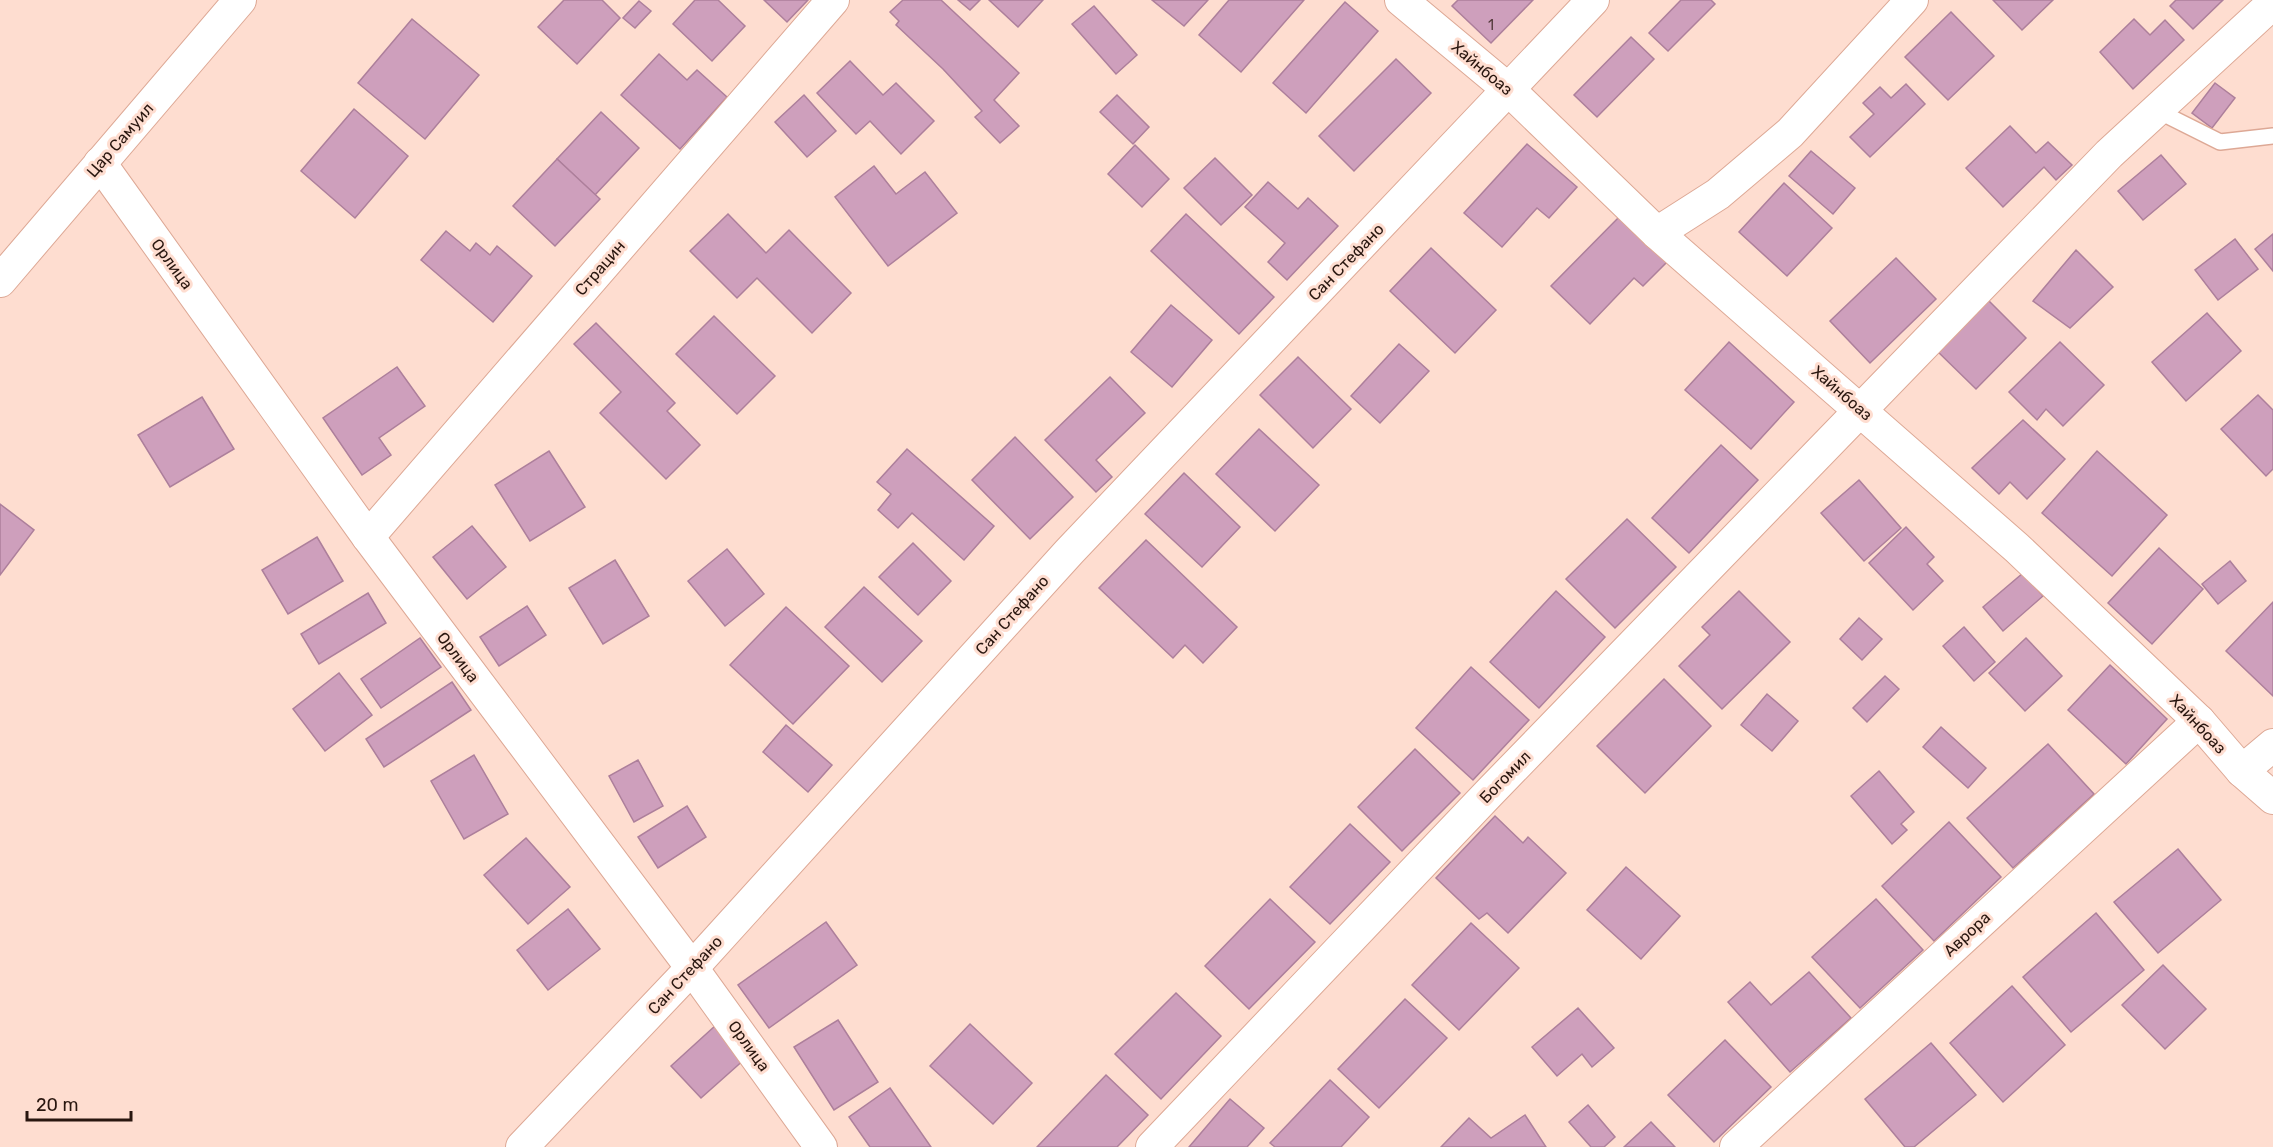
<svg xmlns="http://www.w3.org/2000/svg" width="2273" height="1147" font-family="Rubik,sans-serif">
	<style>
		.building { fill: #ce9fbc; stroke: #ad7f9b; stroke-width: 1.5 }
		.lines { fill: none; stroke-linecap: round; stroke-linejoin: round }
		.service-casing { stroke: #dda895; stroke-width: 18 }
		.minor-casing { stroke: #dda895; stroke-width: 34 }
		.service { stroke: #fff; stroke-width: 15 }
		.minor { stroke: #fff; stroke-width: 32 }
		.labels { text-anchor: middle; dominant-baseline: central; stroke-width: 6; stroke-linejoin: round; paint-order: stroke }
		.number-label { font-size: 14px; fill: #52383a }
		.street-label { font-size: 16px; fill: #29160f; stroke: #feddd0 }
	</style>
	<rect width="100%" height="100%" fill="#feddd0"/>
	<g class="building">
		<path d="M564,0H602L620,18L577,64L538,27Z"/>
		<path d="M695,0H718L745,26L712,61L673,24Z"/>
		<path d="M764,0H808L787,22Z"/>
		<path d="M903,0H941L1019,73L994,100L1019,126L1000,143L975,117L982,111L943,69L896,25L899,21L890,12Z"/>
		<path d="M958,0H980L970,10Z"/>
		<path d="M989,0H1043L1018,27Z"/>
		<path d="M1152,0H1208L1184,26Z"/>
		<path d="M1229,0H1304L1241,72L1199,35Z"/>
		<path d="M1458,0H1533L1491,43L1452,6Z"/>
		<path d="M1681,0H1711L1715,4L1668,51L1649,33Z"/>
		<path d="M1993,0H2053L2022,30Z"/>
		<path d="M2176,0H2223L2193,29L2170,6Z"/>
		<path d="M639,1L651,11L635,28L623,18Z"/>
		<path d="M1345,2L1378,31L1306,113L1273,83Z"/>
		<path d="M1094,6L1137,55L1116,74L1072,24Z"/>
		<path d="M1951,12L1994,56L1948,100L1905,57Z"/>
		<path d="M412,19L479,75L425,139L358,83Z"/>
		<path d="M2134,19L2150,35L2165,20L2184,40L2133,89L2100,52Z"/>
		<path d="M1631,37L1654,59L1597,117L1574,95Z"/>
		<path d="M659,54L687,80L697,70L727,97L680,149L621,95Z"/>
		<path d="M1396,59L1431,93L1354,171L1319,136Z"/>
		<path d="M850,61L883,95L896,83L934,121L901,154L870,121L856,134L817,93Z"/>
		<path d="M2215,83L2235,98L2212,128L2192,113Z"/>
		<path d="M1906,84L1925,104L1870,157L1850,137L1874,114L1863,103L1880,87L1891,98Z"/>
		<path d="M804,95L836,131L807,157L775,122Z"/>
		<path d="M1117,95L1149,127L1133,144L1100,112Z"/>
		<path d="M354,109L408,156L355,218L301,171Z"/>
		<path d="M601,112L639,148L595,195L557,159Z"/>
		<path d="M2010,126L2036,153L2048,142L2072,165L2056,180L2044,167L2003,207L1966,168Z"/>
		<path d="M1527,144L1577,187L1549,218L1537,208L1502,247L1464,213Z"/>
		<path d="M1135,145L1169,179L1142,207L1108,174Z"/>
		<path d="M1811,151L1855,188L1833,214L1789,176Z"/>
		<path d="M2161,155L2186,184L2143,220L2118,191Z"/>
		<path d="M1215,158L1252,195L1221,225L1184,188Z"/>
		<path d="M557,159L600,199L555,246L513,206Z"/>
		<path d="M874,166L896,194L925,172L957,213L888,266L835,197Z"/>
		<path d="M1268,182L1298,209L1308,198L1338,226L1287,280L1268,262L1285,243L1245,207Z"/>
		<path d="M1784,183L1832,228L1787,276L1739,232Z"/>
		<path d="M728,214L766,253L789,230L851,293L812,333L757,278L737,298L690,251Z"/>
		<path d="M1186,214L1274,297L1239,334L1151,251Z"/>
		<path d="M1620,216L1667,262L1643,286L1634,278L1590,324L1551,286Z"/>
		<path d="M446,231L470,251L476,243L490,255L497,246L532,276L493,322L421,260Z"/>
		<path d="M2273,234V271L2255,249Z"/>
		<path d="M2235,239L2258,269L2218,300L2195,270Z"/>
		<path d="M1431,248L1496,310L1455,353L1390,291Z"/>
		<path d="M2076,250L2113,287L2070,328L2033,301Z"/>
		<path d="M1896,258L1936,299L1870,363L1830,321Z"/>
		<path d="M1983,295L2026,338L1976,389L1933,347Z"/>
		<path d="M1171,305L1212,340L1172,387L1131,352Z"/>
		<path d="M2207,313L2241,351L2186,401L2152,362Z"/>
		<path d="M714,316L775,376L737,414L676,354Z"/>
		<path d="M596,323L675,403L667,411L700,445L666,479L600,413L621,392L574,344Z"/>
		<path d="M1729,342L1794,402L1751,449L1685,390Z"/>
		<path d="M2060,342L2104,385L2063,426L2046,409L2037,420L2009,392Z"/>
		<path d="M1399,344L1429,371L1380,423L1351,396Z"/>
		<path d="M1298,357L1351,409L1313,448L1260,395Z"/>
		<path d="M397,367L425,406L379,438L391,455L362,475L323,418Z"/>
		<path d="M1110,377L1145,413L1096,460L1112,477L1096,492L1045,440Z"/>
		<path d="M2258,395L2273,410V469L2266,476L2221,429Z"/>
		<path d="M202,397L234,449L170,487L138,435Z"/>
		<path d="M2023,420L2065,459L2027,499L2010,482L1999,494L1972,468Z"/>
		<path d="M1259,429L1319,485L1275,531L1216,474Z"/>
		<path d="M1015,437L1073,497L1030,539L972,480Z"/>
		<path d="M1721,445L1758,480L1689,553L1652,518Z"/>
		<path d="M907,449L994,526L964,560L912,513L898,528L878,510L891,494L877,482Z"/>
		<path d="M549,451L585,507L530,541L495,485Z"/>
		<path d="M2097,451L2167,515L2112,576L2042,513Z"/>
		<path d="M1184,473L1240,527L1202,567L1145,514Z"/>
		<path d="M1859,480L1901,528L1864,561L1821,513Z"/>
		<path d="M0,504L34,530L0,575Z"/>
		<path d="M1627,519L1676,567L1615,628L1566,579Z"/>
		<path d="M472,526L506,567L467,599L433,557Z"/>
		<path d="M1906,527L1934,557L1927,564L1943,581L1913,610L1869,563Z"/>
		<path d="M317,537L343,581L288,614L262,570Z"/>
		<path d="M1146,540L1237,627L1203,663L1185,645L1173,658L1099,588Z"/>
		<path d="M913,543L951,581L918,615L879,577Z"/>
		<path d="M2159,548L2203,589L2152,644L2108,603Z"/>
		<path d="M727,549L764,594L725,626L688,581Z"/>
		<path d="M615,560L649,616L603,644L569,588Z"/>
		<path d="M2230,561L2246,581L2218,604L2202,584Z"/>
		<path d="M2023,573L2043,596L2003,631L1983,607Z"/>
		<path d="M864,587L922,641L882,682L825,627Z"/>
		<path d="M1556,591L1605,637L1539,708L1490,662Z"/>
		<path d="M1739,591L1790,642L1722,709L1679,666L1710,635L1702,627Z"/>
		<path d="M368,593L386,623L319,664L301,634Z"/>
		<path d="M2273,602V696L2226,651Z"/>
		<path d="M527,606L546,635L499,666L480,637Z"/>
		<path d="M786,607L849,666L793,724L730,665Z"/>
		<path d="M1859,618L1882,639L1862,660L1840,639Z"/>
		<path d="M1964,627L1995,662L1974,681L1943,646Z"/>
		<path d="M420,638L441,667L381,708L361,679Z"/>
		<path d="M2026,638L2062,676L2025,711L1989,673Z"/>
		<path d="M2110,665L2167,719L2126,764L2068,710Z"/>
		<path d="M1471,667L1529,720L1473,780L1416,728Z"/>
		<path d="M339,673L372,715L325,751L293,709Z"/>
		<path d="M1885,676L1899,689L1867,722L1853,708Z"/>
		<path d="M1664,679L1711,726L1645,793L1597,746Z"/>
		<path d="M452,682L471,710L384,767L366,739Z"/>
		<path d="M1767,694L1798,721L1772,751L1741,725Z"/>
		<path d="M786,725L832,765L808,792L763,752Z"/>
		<path d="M1941,727L1986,768L1968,788L1923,747Z"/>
		<path d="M2048,744L2094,794L2013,868L1967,818Z"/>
		<path d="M1415,749L1460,793L1402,851L1358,807Z"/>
		<path d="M474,755L508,814L464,839L431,781Z"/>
		<path d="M638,760L663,806L634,822L609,776Z"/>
		<path d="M1879,771L1914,812L1901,824L1907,830L1892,844L1851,796Z"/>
		<path d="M687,806L706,837L658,868L638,837Z"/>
		<path d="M1495,816L1523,843L1528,837L1566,873L1508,933L1487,913L1479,919L1436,878Z"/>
		<path d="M1949,822L2001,877L1934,941L1882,886Z"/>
		<path d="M1350,824L1390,862L1330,924L1290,887Z"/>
		<path d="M526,838L570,887L528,924L484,875Z"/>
		<path d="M2178,849L2221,900L2158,953L2114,902Z"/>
		<path d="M1626,867L1680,916L1641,959L1587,910Z"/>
		<path d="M1270,899L1315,942L1249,1009L1205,966Z"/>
		<path d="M1876,899L1923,950L1860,1008L1812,957Z"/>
		<path d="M568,909L600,949L548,990L517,950Z"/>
		<path d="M2096,913L2144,970L2071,1032L2023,977Z"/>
		<path d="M826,922L857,965L769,1028L738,985Z"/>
		<path d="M1471,923L1519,968L1459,1030L1412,985Z"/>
		<path d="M2163,965L2206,1009L2165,1049L2122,1005Z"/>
		<path d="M1809,972L1851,1018L1790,1072L1728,1002L1750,982L1771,1005Z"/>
		<path d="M2012,986L2065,1045L2003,1102L1950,1043Z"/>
		<path d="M1176,993L1221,1036L1161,1099L1115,1054Z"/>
		<path d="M1405,999L1447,1038L1379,1108L1338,1069Z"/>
		<path d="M1578,1008L1614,1048L1592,1067L1582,1054L1557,1076L1532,1047Z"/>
		<path d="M838,1020L878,1082L834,1110L794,1047Z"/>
		<path d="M970,1024L1032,1083L993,1124L930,1066Z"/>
		<path d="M716,1025L746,1058L701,1098L671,1066Z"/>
		<path d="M1725,1040L1771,1087L1714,1142L1668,1095Z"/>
		<path d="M1931,1043L1976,1095L1914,1147H1905L1865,1099Z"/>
		<path d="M1106,1075L1148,1115L1117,1147H1037Z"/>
		<path d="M1330,1080L1369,1117L1341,1147H1275L1270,1143Z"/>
		<path d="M890,1088L931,1147H870L849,1117Z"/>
		<path d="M1230,1099L1264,1128L1247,1147H1189Z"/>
		<path d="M1588,1105L1615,1137L1604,1147H1591L1569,1122Z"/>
		<path d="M1525,1115L1546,1147H1441L1469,1118L1491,1138Z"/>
		<path d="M1651,1122L1675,1147H1624Z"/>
	</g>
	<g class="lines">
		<g class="service-casing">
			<path id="service" d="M2156,110L2220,142L2273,136"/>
		</g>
		<g class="minor-casing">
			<g id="minor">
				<path d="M1401,0L1509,90L1657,233L2017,548L2199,721L2242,771L2273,798"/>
				<path d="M100,163L368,537L692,968L821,1147"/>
				<path d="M1657,233L1718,194L1790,133L1912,0"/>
				<path d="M0,281L240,0"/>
				<path d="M368,537L833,0"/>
				<path d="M2242,771L2273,745"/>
				<path d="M522,1147L692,968L1069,552L1593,0"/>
				<path d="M1152,1147L1489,793L2109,154L2273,3"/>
				<path d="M1736,1147L2199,721"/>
			</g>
		</g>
		<use href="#service" class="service"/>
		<use href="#minor" class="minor"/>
	</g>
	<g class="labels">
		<g class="number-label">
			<text x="1491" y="25">1</text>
		</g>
		<g class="street-label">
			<text transform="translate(1482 68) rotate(40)">Хайнбоаз</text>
			<text transform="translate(120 140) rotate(-49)">Цар Самуил</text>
			<text transform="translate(1346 262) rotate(-46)">Сан Стефано</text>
			<text transform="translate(172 264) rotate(54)">Орлица</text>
			<text transform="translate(600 268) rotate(-49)">Страцин</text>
			<text transform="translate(1842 393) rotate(41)">Хайнбоаз</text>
			<text transform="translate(1012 615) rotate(-48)">Сан Стефано</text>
			<text transform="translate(458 657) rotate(53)">Орлица</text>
			<text transform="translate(2198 724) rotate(47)">Хайнбоаз</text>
			<text transform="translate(1505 777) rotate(-46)">Богомил</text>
			<text transform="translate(1967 934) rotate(-43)">Аврора</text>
			<text transform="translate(685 975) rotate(-47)">Сан Стефано</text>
			<text transform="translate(749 1046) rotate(54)">Орлица</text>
		</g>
	</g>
	<path d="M27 1111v9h104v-9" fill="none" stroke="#29160f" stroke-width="3"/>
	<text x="36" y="1111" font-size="18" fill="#29160f" stroke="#feddd0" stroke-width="4.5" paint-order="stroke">20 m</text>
</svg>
